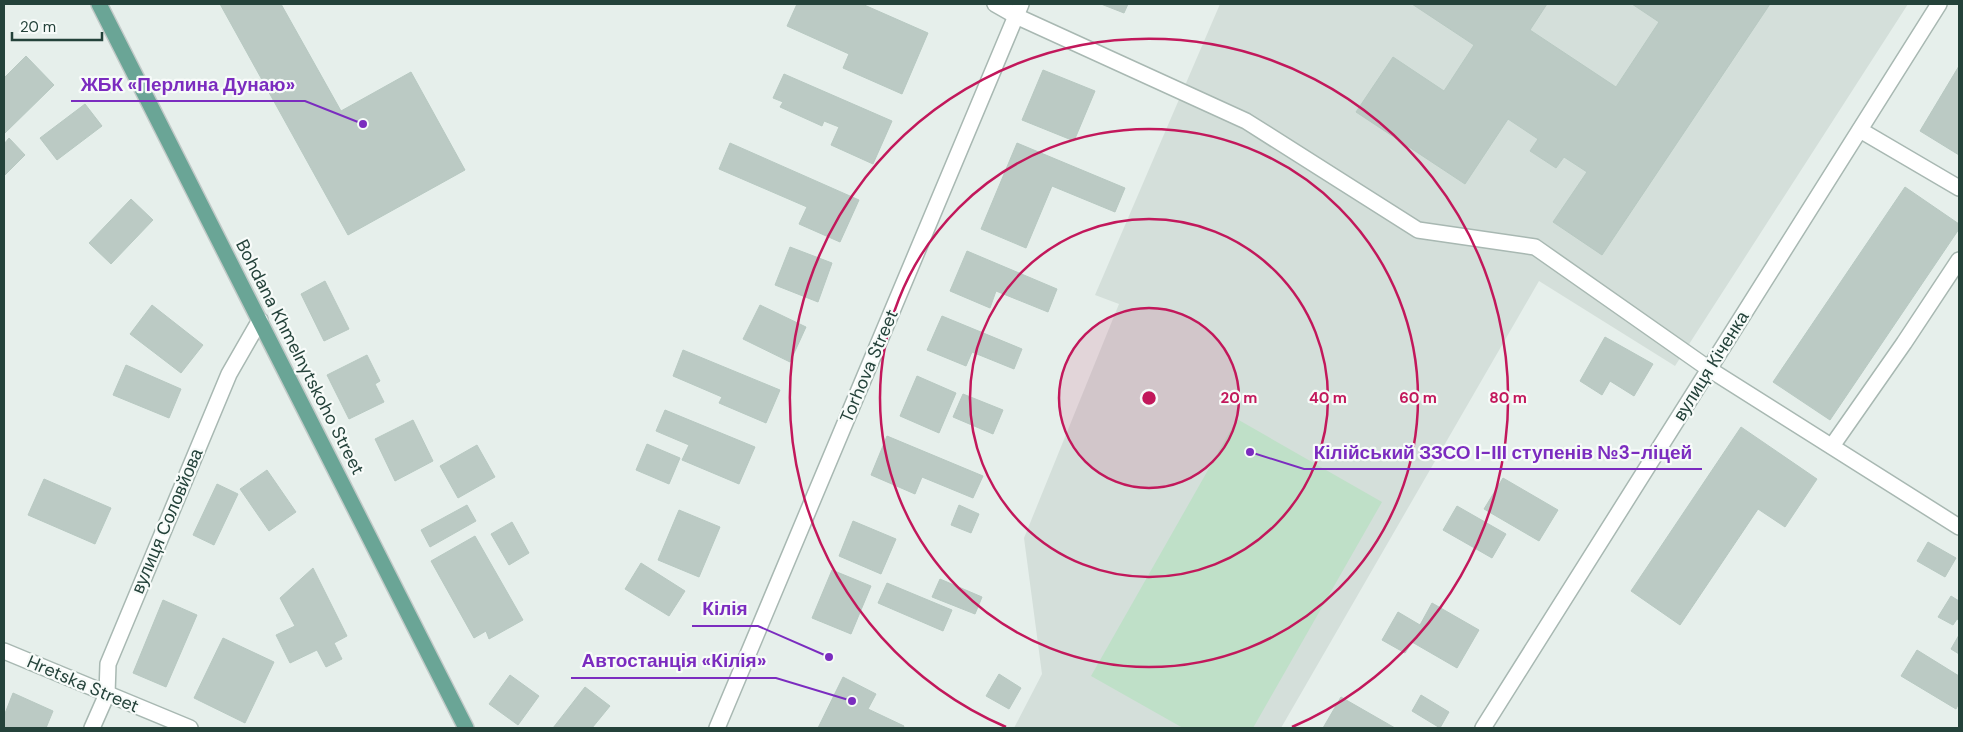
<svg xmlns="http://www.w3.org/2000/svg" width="1963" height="732" font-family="'DM Sans',sans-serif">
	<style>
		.built { fill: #d4dfda }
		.green { fill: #bfe0c8 }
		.building { fill: #bbcac4; stroke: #b8c9c2 }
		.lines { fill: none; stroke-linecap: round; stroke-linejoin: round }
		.minor-casing { stroke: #a8b8b2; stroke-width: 18 }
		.major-casing { stroke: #c2cac8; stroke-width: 18 }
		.minor { stroke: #fff; stroke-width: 15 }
		.major { stroke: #6aa596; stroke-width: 15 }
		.ring { fill: none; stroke: #c2185b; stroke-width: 2.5 }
		.labels { text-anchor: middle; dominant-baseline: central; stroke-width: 4.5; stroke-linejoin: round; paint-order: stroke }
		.street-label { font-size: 18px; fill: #24423a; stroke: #f7fbf9 }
		.centre { fill: #c2185b; stroke: #f7fbf9; stroke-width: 2.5 }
		.ring-label { font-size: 15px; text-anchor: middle; font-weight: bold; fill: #c2185b; stroke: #f7fbf9; stroke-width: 4.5; stroke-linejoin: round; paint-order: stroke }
		.leader { fill: none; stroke: #7b2cbf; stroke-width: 2 }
		.callout-dot { fill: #7b2cbf; stroke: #f7fbf9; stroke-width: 2 }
		.callout-label { font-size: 19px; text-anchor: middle; font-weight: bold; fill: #7b2cbf; stroke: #f7fbf9; stroke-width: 4.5; stroke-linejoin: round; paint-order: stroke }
	</style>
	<rect width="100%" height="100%" fill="#e6efeb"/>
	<path class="built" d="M1220,4H1908L1675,366L1539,281L1281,728H1014L1042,674L1024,538L1119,304L1095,295Z"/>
	<path class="green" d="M1237,419L1382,502L1253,728H1183L1091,676Z"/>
	<g class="building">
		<path d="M220,4H281L341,111L411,72L465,170L348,235Z"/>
		<path d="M797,4H862L928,33L902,94L843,68L849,54L787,26Z"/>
		<path d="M1101,4H1128L1124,13Z"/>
		<path d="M1412,4H1547L1530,30L1616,87L1659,22L1632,4H1770L1602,255L1553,222L1587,172L1564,157L1556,168L1530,151L1538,139L1508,119L1465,184L1356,112L1393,57L1444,91L1474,45Z"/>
		<path d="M26,56L54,85L4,134V78Z"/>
		<path d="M1959,66V155L1920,131Z"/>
		<path d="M1043,70L1095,91L1074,141L1022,120Z"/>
		<path d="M784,74L892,121L873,164L831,145L839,127L824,121L822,126L780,107L783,102L773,98Z"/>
		<path d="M85,104L102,126L57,160L40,138Z"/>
		<path d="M9,138L25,155L5,175L4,144Z"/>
		<path d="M730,143L859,200L840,242L799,224L807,207L719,169Z"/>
		<path d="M1017,143L1125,188L1115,212L1052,186L1026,248L981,229Z"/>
		<path d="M1905,187L1959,224V229L1830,420L1773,382Z"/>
		<path d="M131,199L153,220L111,264L89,243Z"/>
		<path d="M790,247L832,263L818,302L775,285Z"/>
		<path d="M967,251L1057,289L1048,312L996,291L990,308L950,291Z"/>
		<path d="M325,281L349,329L324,341L301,294Z"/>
		<path d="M152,305L203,345L181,373L130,334Z"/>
		<path d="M760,305L806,327L790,362L743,339Z"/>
		<path d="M942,316L1022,349L1014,369L972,352L966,366L927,350Z"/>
		<path d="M1605,337L1653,364L1634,396L1610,381L1602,395L1580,381Z"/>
		<path d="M683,350L780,390L766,423L719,403L722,397L673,376Z"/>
		<path d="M367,355L380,381L375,384L384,402L349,419L327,375Z"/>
		<path d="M126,365L181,389L169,418L113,395Z"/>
		<path d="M917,376L956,393L939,433L900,416Z"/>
		<path d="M963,394L1003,410L993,434L953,417Z"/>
		<path d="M665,410L755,447L739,484L682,460L689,445L656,431Z"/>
		<path d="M413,420L433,461L395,481L375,439Z"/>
		<path d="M1741,427L1817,479L1785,527L1758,509L1680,625L1631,591Z"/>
		<path d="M887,436L983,476L973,498L922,477L915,494L871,475Z"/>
		<path d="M647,444L680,458L669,484L636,470Z"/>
		<path d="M477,445L495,477L458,498L440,466Z"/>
		<path d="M267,470L296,512L269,531L240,489Z"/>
		<path d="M1503,478L1558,510L1539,541L1484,509Z"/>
		<path d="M44,479L111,508L95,544L28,515Z"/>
		<path d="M217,484L238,494L214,545L193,535Z"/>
		<path d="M467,505L476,521L430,547L421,530Z"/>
		<path d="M959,505L979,514L971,533L951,525Z"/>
		<path d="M1457,506L1506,534L1492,558L1443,530Z"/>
		<path d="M679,510L720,527L699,577L658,560Z"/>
		<path d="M853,521L896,539L881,574L839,556Z"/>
		<path d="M512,522L529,553L509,565L491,534Z"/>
		<path d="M475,536L523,620L489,639L486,631L474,638L431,561Z"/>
		<path d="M1928,542L1956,558L1945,577L1917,561Z"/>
		<path d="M641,563L685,591L669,616L625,589Z"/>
		<path d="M313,568L347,636L334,643L342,659L326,667L317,650L290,663L276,635L295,626L280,598Z"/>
		<path d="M832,570L871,586L851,634L812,618Z"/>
		<path d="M940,579L982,597L975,614L932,597Z"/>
		<path d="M887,583L952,610L943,631L878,603Z"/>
		<path d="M1951,596L1959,601V620L1957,619L1953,625L1938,617Z"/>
		<path d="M163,600L197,615L166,687L133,673Z"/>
		<path d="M1432,603L1479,630L1457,668L1412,642L1405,653L1382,640L1398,612L1420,625Z"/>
		<path d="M1959,635V654L1951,649Z"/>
		<path d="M223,638L274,662L245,723L194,698Z"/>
		<path d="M1917,650L1959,676V703L1956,709L1901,676Z"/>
		<path d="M999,674L1021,688L1009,709L986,696Z"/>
		<path d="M510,675L539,696L518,725L489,704Z"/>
		<path d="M843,677L876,694L868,709L904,726L903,728H818Z"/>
		<path d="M585,687L610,706L592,728H553Z"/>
		<path d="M13,693L53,711L46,728H4V716Z"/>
		<path d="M1421,695L1449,712L1440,728L1412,711Z"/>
		<path d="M1341,697L1395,728H1323Z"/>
	</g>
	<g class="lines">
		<g class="minor-casing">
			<g id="minor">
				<path d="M995,4L1016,16L1246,121L1418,230L1535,247L1709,369L1959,527"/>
				<path d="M1860,130L1959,188"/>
				<path d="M1832,446L1904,343L1959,260"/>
				<path d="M4,651L190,728"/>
				<path d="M92,728L107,694L108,664L229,374L260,320"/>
				<path d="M717,728L1021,4"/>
				<path d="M1483,728L1939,4"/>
			</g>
		</g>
		<g class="major-casing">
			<path id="major" d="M99,4L466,728"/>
		</g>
		<use href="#minor" class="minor"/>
		<use href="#major" class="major"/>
	</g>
	<circle cx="1149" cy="398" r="90" fill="#c2185b" fill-opacity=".12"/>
	<g class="ring">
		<circle cx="1149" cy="398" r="90"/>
		<circle cx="1149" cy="398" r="179"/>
		<circle cx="1149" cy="398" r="269"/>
		<path d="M1006 727A359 359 0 1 1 1292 727"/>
	</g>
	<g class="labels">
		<g class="street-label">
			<text transform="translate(300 357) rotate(63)">Bohdana Khmelnytskoho Street</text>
			<text transform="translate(869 366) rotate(-67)">Torhova Street</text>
			<text transform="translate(1711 366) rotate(-58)">вулиця Кіченка</text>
			<text transform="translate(167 521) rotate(-67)">вулиця Соловйова</text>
			<text transform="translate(83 684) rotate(23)">Hretska Street</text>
		</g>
	</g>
	<circle cx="1149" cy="398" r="8" class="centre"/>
	<g class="ring-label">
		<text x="1239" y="403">20 m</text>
		<text x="1328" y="403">40 m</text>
		<text x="1418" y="403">60 m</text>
		<text x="1508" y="403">80 m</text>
	</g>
	<path class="leader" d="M363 124L305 101H71M1250 452L1304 469H1702M829 657L758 626H692M852 701L776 678H571"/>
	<g class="callout-dot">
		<circle cx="363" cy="124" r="5"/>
		<circle cx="1250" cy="452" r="5"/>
		<circle cx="829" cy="657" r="5"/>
		<circle cx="852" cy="701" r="5"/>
	</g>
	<g class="callout-label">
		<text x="188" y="91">ЖБК «Перлина Дунаю»</text>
		<text x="1503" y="459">Кілійський ЗЗСО І-ІІІ ступенів №3-ліцей</text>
		<text x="725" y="615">Кілія</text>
		<text x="674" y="667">Автостанція «Кілія»</text>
	</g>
	<rect width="1963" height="732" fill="none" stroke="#24423a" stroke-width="10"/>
	<path d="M12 32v8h90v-8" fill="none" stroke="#24423a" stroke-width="2.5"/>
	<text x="20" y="32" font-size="15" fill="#24423a" stroke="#f7fbf9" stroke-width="4" paint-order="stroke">20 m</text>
</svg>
